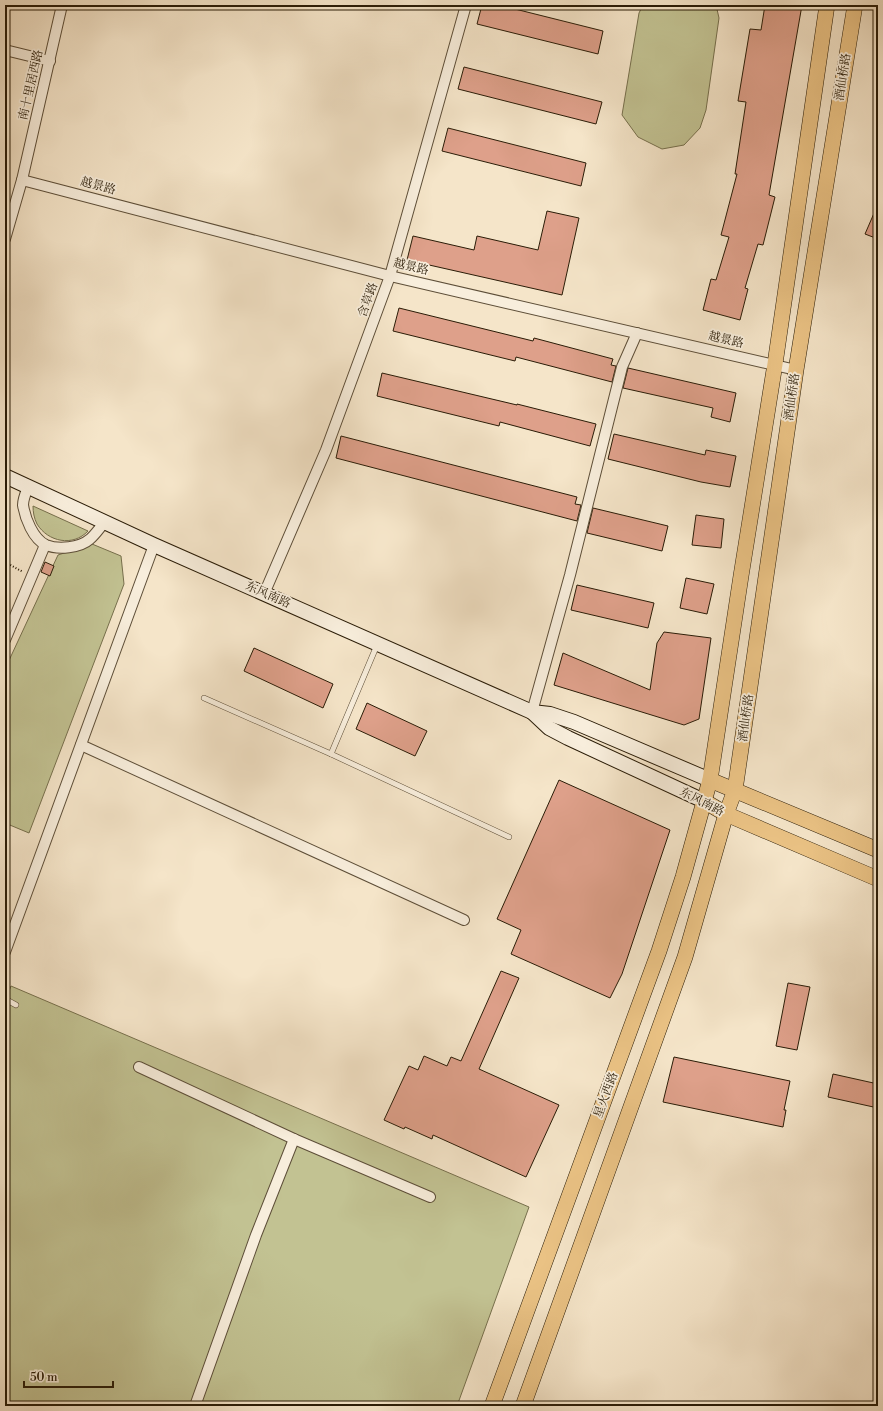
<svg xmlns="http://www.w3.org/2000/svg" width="883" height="1411" font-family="'Libre Bodoni','Noto Serif SC',serif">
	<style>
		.green { fill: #c2c292; stroke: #766f4c }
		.building { fill: #dea08a; stroke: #2a1c07 }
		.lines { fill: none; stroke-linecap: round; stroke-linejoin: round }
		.lane-casing { stroke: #5d4e38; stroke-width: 6 }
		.street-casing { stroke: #5d4e38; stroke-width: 12 }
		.secondary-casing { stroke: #2a1c07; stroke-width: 16 }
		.primary-casing { stroke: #2a1c07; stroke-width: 16 }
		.path { stroke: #2a1c07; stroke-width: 2; stroke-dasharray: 1 2; stroke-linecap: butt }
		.lane { stroke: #f8eedc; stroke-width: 5 }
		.street { stroke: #f8eedc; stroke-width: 10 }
		.secondary { stroke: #f8eedc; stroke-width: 14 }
		.primary { stroke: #eac284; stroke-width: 15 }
		.labels { text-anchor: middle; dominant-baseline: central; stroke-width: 3.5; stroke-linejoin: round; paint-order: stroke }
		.street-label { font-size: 12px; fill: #2a1c07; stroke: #f8eedc }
	</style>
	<rect width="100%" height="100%" fill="#f5e5c9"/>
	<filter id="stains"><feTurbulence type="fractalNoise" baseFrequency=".005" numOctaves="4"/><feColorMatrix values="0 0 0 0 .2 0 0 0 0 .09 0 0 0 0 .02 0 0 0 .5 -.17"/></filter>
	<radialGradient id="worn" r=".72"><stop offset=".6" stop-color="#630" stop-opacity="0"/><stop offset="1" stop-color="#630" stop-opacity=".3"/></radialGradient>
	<g class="green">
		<path d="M643,5H716L719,18L706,110L700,128L684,145L662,149L638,137L622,115L639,13Z"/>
		<path d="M33,506L88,531C73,547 48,542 37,524C34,518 33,512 33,506Z"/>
		<path d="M92,544L121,556L124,584L29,833L5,823V669L58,555Z"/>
		<path d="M11,986L529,1207L457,1406H5V1000Z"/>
	</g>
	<g class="building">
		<path d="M482,5H499L603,31L598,54L477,24Z"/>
		<path d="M765,5H802L769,195L775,197L763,245L758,244L745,288L748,289L740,320L703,310L711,279L716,280L729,237L721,235L737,174H735L746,102L738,101L750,29L761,30Z"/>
		<path d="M464,67L602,102L596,124L458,89Z"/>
		<path d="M448,128L586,163L581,186L442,151Z"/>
		<path d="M878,204V239L865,234Z"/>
		<path d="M547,211L579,218L562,295L407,260L413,236L474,250L477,236L538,250Z"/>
		<path d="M399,308L533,341L534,338L613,359L611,365L616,366L612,382L516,357L515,361L393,331Z"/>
		<path d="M628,368L736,393L730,422L711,417L713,408L623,388Z"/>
		<path d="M382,373L517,405V404L596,424L590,446L500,422L499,426L377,396Z"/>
		<path d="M614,434L705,455L706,450L736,456L730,487L701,482L608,459Z"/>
		<path d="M341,436L577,497L575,504L581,505L577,521L336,458Z"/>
		<path d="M593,508L668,526L662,551L587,533Z"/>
		<path d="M696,515L724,519L721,548L692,545Z"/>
		<path d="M45,562L54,566L50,576L41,572Z"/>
		<path d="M686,578L714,584L707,614L680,608Z"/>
		<path d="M577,585L654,603L648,628L571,610Z"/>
		<path d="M664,632L711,638L699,719L684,725L554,685L563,653L650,690L657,643Z"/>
		<path d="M254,648L333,684L323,708L244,671Z"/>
		<path d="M367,703L427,731L415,756L356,729Z"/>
		<path d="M559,780L670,830L622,974L610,998L511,954L521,930L497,919Z"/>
		<path d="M501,971L519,978L479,1069L559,1105L526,1177L433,1135L432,1139L405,1127L404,1129L384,1120L409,1066L418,1070L424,1056L447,1066L451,1057L461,1061Z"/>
		<path d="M788,983L810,987L797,1050L776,1046Z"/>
		<path d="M674,1057L790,1081L784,1110H786L783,1127L663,1102Z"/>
		<path d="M833,1074L878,1084V1108L828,1097Z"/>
	</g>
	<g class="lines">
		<g class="lane-casing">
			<g id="lane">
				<path d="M204,698L331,754L509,837"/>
				<path d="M331,754L377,645"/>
				<path d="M5,999L16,1005"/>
			</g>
		</g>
		<g class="street-casing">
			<g id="street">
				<path d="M5,50L50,61"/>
				<path d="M22,180L390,276L796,370"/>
				<path d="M5,239L22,180L62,5"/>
				<path d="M28,487C26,492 23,499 23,505C25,518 33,539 46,545C58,550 80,548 90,539C96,534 100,527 105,522"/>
				<path d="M264,594L326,450L390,276L466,5"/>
				<path d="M5,640L45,545"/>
				<path d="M532,712L570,575L622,367L637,333"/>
				<path d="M81,745L464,920"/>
				<path d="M5,952L154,545"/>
				<path d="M139,1067L294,1139L430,1197"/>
				<path d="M195,1406L256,1235L294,1139"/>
			</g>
		</g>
		<g class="secondary-casing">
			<g id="secondary">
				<path d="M5,476L154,545L532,712L550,714L574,722L710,780"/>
				<path d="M532,712L549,728L568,738L704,801"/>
			</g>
		</g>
		<g class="primary-casing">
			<g id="primary">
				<path d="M710,780L878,850"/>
				<path d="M704,801L726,814L878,879"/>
				<path d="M492,1406L659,951L683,877L710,780L741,576L775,364L827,5"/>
				<path d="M523,1406L685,957L726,814L735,790L796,370L855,5"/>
			</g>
		</g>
		<path class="path" d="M5,562L23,572"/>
		<use href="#lane" class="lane"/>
		<use href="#street" class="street"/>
		<use href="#secondary" class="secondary"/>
		<use href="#primary" class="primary"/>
	</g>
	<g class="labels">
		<g class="street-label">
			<text transform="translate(843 77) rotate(-81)">酒仙桥路</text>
			<text transform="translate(31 85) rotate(-77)">南十里居西路</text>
			<text transform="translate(98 186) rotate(15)">越景路</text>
			<text transform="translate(411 267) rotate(13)">越景路</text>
			<text transform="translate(368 300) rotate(-70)">含草路</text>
			<text transform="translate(726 340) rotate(13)">越景路</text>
			<text transform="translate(792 397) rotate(-82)">酒仙桥路</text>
			<text transform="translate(268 595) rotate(24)">东风南路</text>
			<text transform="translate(746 718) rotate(-82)">酒仙桥路</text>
			<text transform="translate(702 802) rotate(27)">东风南路</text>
			<text transform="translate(606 1095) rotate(-70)">星火西路</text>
		</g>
	</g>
	<rect width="883" height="1411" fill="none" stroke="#f5e5c9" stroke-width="20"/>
	<rect x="6" y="6" width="871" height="1399" fill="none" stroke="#2a1c07" stroke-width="2"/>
	<rect x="10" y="10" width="863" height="1391" fill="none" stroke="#2a1c07"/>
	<path d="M24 1381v6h89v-6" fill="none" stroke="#2a1c07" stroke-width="2"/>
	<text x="30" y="1381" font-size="12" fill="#2a1c07" stroke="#f8eedc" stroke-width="3" paint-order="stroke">50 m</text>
	<rect width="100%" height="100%" filter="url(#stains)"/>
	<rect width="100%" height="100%" fill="url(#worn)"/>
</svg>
